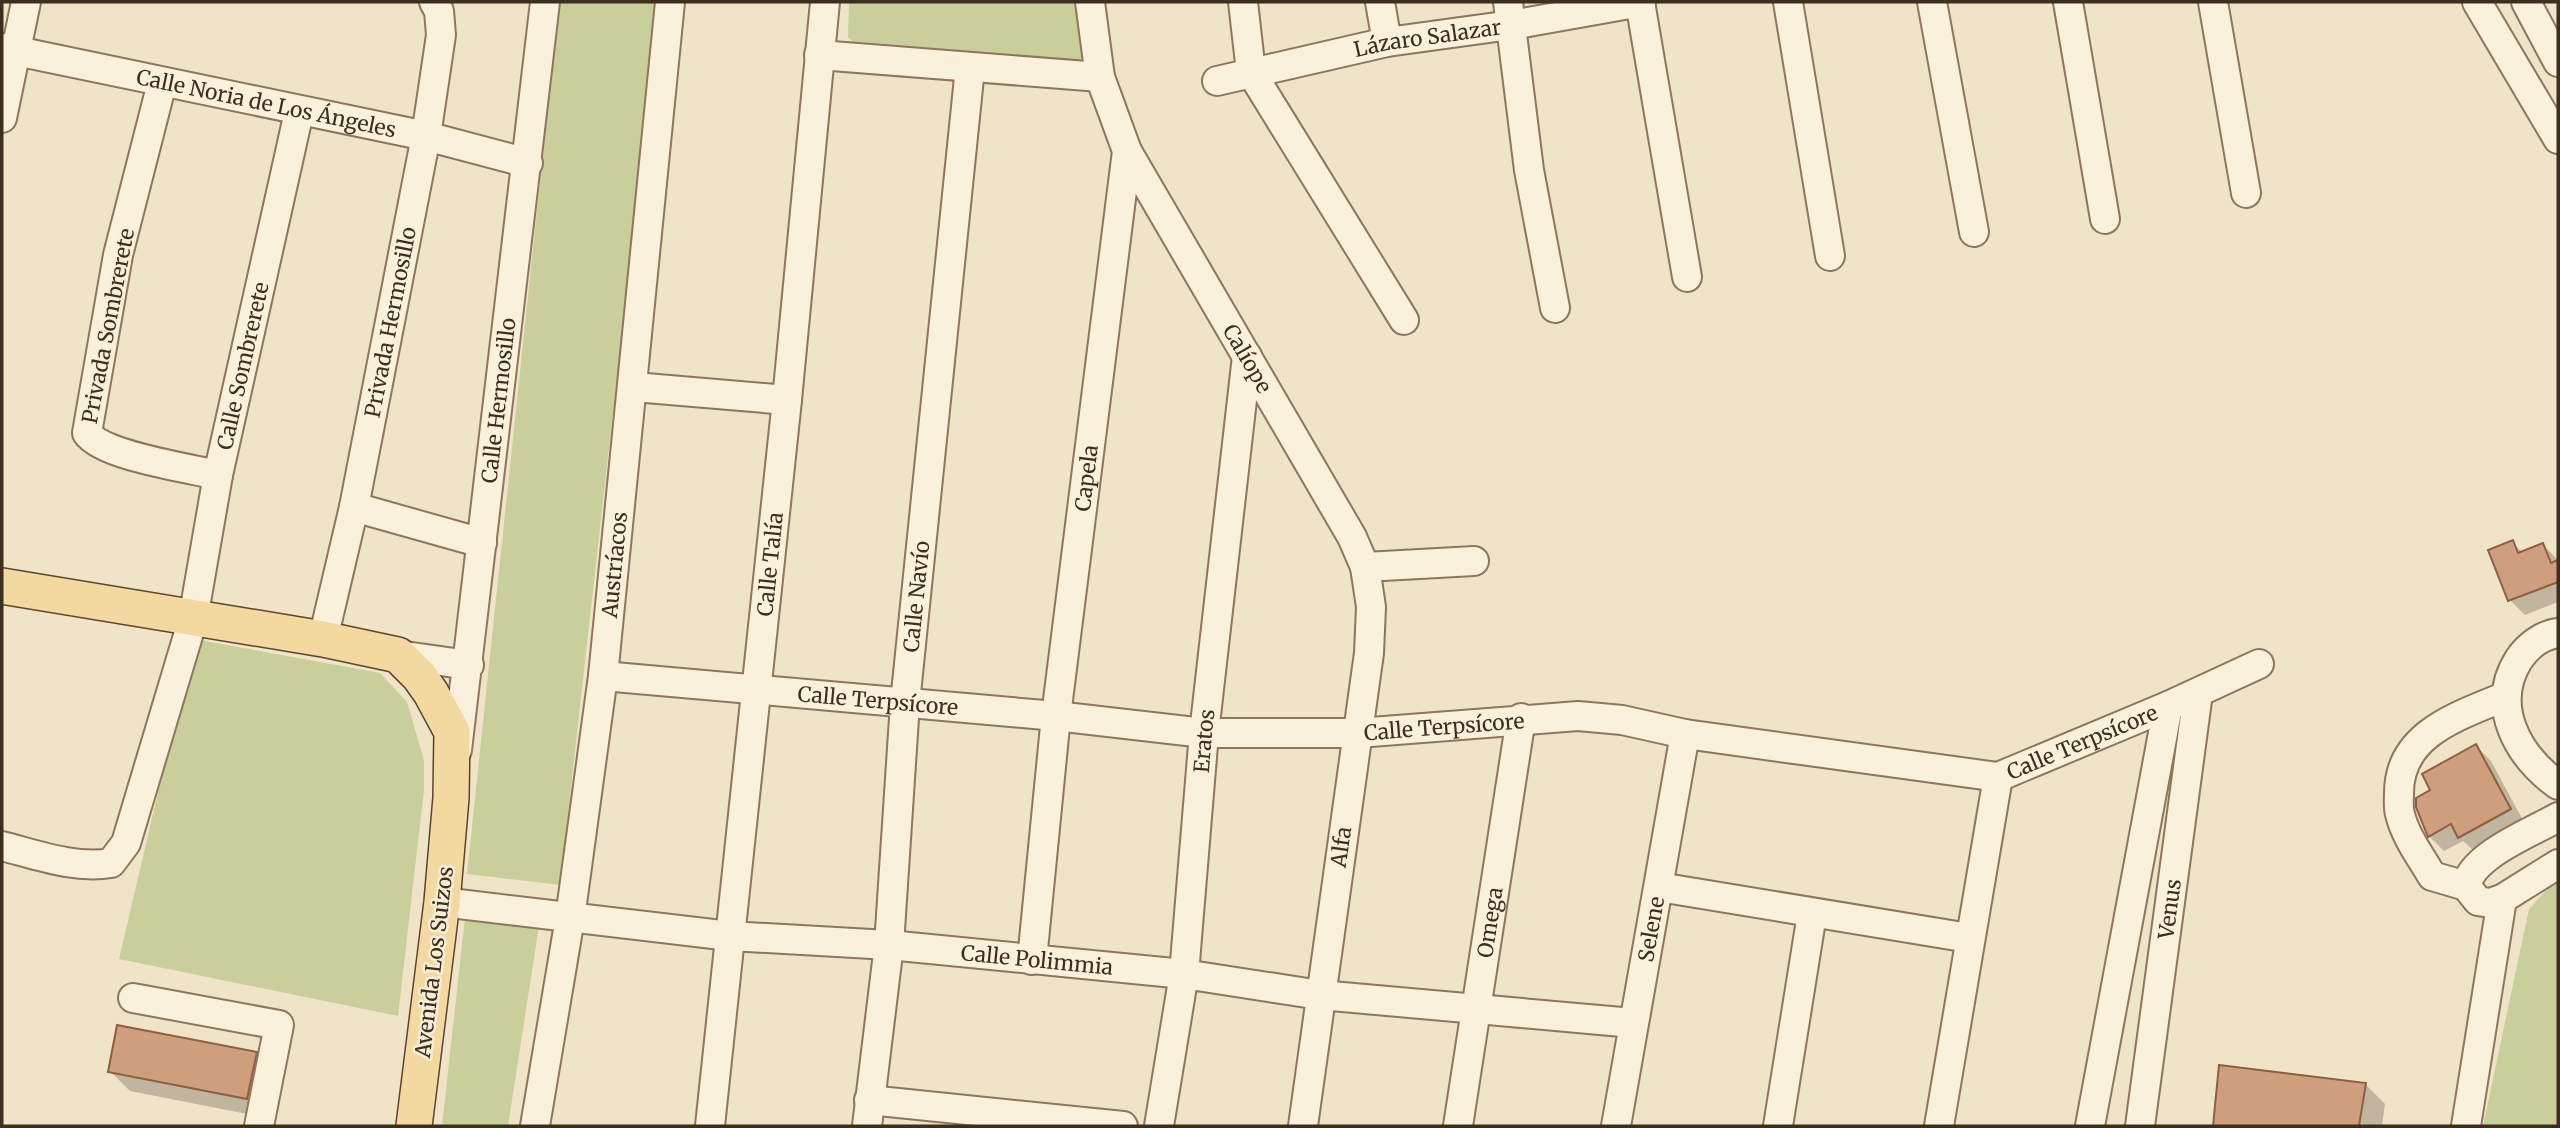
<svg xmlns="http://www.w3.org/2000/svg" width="2560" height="1128" font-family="Merriweather,serif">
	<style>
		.green { fill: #c9cf9b }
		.shadow { fill: #0003 }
		.building { fill: #cf9f7d; stroke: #8d5f41; stroke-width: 2 }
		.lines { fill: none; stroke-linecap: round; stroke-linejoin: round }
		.minor-casing { stroke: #8d765c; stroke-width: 32 }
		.major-casing { stroke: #5b4430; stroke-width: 38 }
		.minor { stroke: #faf1dc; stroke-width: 28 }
		.major { stroke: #f3d9a0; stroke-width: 35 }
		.labels { text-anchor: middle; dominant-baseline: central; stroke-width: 5; stroke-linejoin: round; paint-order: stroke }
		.street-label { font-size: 21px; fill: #3d2e20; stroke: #f7eed8 }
	</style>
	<rect width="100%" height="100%" fill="#f0e4c8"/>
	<g class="green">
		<path d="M559,2H659L560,885L467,874Z"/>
		<path d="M849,2H1077C1080,22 1093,52 1075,67L856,45L848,37Z"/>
		<path d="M194,639L380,673L407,702L424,760V790L398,1016L119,959Z"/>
		<path d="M2558,877V1126H2483L2529,909Z"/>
		<path d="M465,918L539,926L508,1126H442Z"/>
	</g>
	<g class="shadow">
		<path d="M2512,542L2523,553L2543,545L2558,560V602L2525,615L2510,600Z"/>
		<path d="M2476,746L2491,761L2525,824L2475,852L2463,841L2444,851L2429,836L2417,807Z"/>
		<path d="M256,1053L276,1073L267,1118L130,1091L110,1071Z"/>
		<path d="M2221,1067L2365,1084L2385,1104L2382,1126H2215Z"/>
	</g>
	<g class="building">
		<path d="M2513,540L2518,553L2543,543L2551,563L2558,560V582L2508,601L2488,550Z"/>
		<path d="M2476,744L2511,809L2458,838L2451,824L2428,837L2416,807V798L2430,790L2422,774Z"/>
		<path d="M117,1025L257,1052L247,1099L108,1072Z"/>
		<path d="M2219,1065L2366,1083L2359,1126H2213Z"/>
	</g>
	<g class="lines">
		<g class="minor-casing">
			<g id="minor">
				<path d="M1243,2L1251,72L1404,320"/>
				<path d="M1380,2L1387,42"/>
				<path d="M1508,2L1529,170L1555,308"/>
				<path d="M1640,2L1687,277"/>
				<path d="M1788,2L1830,256"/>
				<path d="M1932,2L1974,232"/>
				<path d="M2068,2L2105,219"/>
				<path d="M2213,2L2246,193"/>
				<path d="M2477,2L2558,139"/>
				<path d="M2526,2L2558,62"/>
				<path id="s1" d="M2,48L426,136L528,163"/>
				<path d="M819,55L1100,77"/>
				<path id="s2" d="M1217,81L1387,42L1511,25L1641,2"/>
				<path d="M162,83L118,255L87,433C103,456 188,468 218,475"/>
				<path d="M2,118L26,2"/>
				<path id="s3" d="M1127,151L1352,537L1365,567L1371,607L1369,653L1303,1126"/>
				<path d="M634,387L787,400"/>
				<path d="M354,507L482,543"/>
				<path d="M1365,567L1474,561"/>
				<path d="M2558,633C2542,635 2528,646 2519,659C2489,706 2518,756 2558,785"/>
				<path id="s4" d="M323,639L354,507L426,136L441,35L439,11L434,2"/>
				<path d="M398,655L469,665"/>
				<path id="s5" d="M603,676L1056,716L1204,733H1358L1578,716L1622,720L1685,734L1998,777L2168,706L2259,664"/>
				<path id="s6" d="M457,750L545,2"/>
				<path id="s7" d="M2,846C37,855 75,869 111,863L126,843L193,619L218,475L299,112"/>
				<path d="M2466,886L2432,876C2421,857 2405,836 2400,814C2398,808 2399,799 2399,793C2399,733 2459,716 2506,696"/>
				<path d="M1659,887L1969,938"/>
				<path d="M2502,899L2490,903L2478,901L2466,886C2472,855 2531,833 2558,817"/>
				<path id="s8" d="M442,902L730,936L889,945L1184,974L1320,995L1633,1023"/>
				<path id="s9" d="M1032,960L1056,716L1127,151L1100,77L1090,2"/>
				<path d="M133,998L279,1025L259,1126"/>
				<path d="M869,1100L1123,1126"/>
				<path id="s10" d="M535,1126L570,918L603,676L670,2"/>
				<path id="s11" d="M710,1126L787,400L825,2"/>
				<path id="s12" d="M867,1126L889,945L905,703L970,68"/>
				<path id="s13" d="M1159,1126L1184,974L1204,733L1247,356"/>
				<path id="s14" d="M1458,1126L1521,718"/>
				<path id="s15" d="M1616,1126L1685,734"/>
				<path d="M1778,1126L1812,914"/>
				<path d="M1939,1126L1998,777"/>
				<path d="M2090,1126L2168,706"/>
				<path id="s16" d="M2140,1126L2198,693"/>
				<path d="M2466,1126L2502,899L2558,864"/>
			</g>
		</g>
		<g class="major-casing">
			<path id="major" d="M2,586L323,639L398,655L419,676L431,693L452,732L451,798L442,902L414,1126"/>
		</g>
		<use href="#minor" class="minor"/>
		<use href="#major" class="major"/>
	</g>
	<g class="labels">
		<g class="street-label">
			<text stroke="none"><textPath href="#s2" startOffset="215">Lázaro Salazar</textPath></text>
			<text stroke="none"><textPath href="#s1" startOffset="270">Calle Noria de Los Ángeles</textPath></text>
			<text stroke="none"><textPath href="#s4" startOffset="324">Privada Hermosillo</textPath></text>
			<text transform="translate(108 326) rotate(-79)">Privada Sombrerete</text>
			<text stroke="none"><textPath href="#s3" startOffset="240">Calíope</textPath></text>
			<text stroke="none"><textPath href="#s7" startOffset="628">Calle Sombrerete</textPath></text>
			<text stroke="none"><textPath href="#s6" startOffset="352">Calle Hermosillo</textPath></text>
			<text stroke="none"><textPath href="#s9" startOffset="485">Capela</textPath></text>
			<text stroke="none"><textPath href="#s11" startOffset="565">Calle Talía</textPath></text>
			<text stroke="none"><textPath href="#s10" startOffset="567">Austríacos</textPath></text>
			<text stroke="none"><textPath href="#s12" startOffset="532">Calle Navío</textPath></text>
			<text stroke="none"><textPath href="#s5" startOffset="276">Calle Terpsícore</textPath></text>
			<text stroke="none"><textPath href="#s5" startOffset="844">Calle Terpsícore</textPath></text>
			<text stroke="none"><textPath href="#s13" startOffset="388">Eratos</textPath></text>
			<text stroke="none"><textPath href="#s5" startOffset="1494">Calle Terpsícore</textPath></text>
			<text transform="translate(1341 847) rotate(-82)">Alfa</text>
			<text stroke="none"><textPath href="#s16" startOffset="219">Venus</textPath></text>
			<text stroke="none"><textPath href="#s14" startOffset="206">Omega</textPath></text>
			<text stroke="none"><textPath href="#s15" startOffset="200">Selene</textPath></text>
			<text stroke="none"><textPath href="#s8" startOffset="598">Calle Polimmia</textPath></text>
			<text transform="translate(434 962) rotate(-83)">Avenida Los Suizos</text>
		</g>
	</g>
	<rect width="2560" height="1128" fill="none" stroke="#3d2e20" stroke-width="7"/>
</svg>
